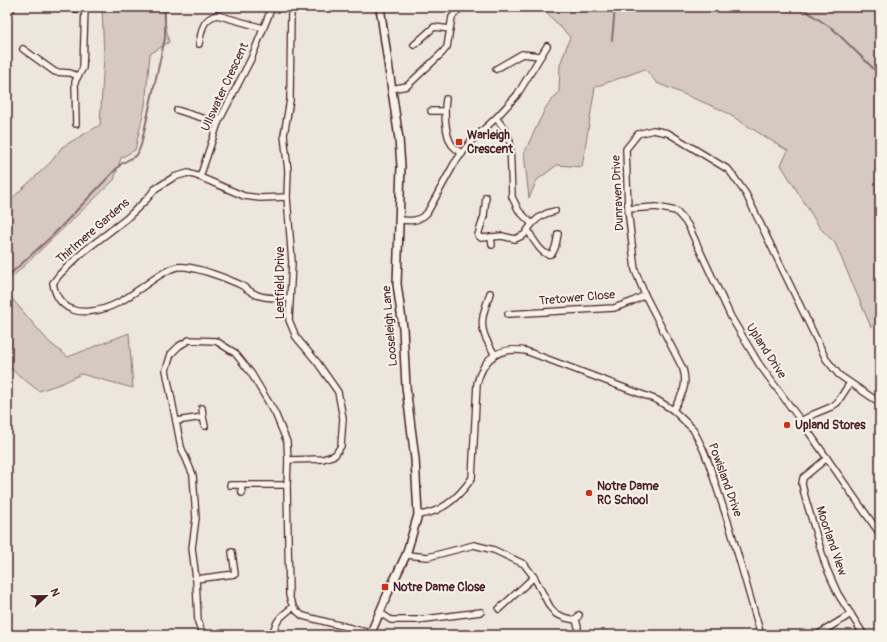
<svg xmlns="http://www.w3.org/2000/svg" width="887" height="642" font-family="Pangolin,sans-serif">
	<style>
		.green { fill: #d5c9c2; stroke: #907476 }
		.lines { fill: none; stroke-linecap: round; stroke-linejoin: round }
		.stream { stroke: #896c6f; stroke-width: 2 }
		.minor-casing { stroke: #4a1f2b; stroke-width: 8 }
		.tertiary-casing { stroke: #4a1f2b; stroke-width: 10 }
		.secondary-casing { stroke: #4a1f2b; stroke-width: 11 }
		.minor { stroke: #f7f3e8; stroke-width: 5.5 }
		.tertiary { stroke: #f7f3e8; stroke-width: 7 }
		.secondary { stroke: #f7f3e8; stroke-width: 8 }
		.poi-dot { fill: #c8321e; stroke: #f7f3e8; stroke-width: 1.5 }
		.labels { text-anchor: middle; dominant-baseline: central; stroke-width: 4; stroke-linejoin: round; paint-order: stroke }
		.street-label { font-size: 12px; fill: #4a1f2b; stroke: #f7f3e8 }
		.poi-label { font-size: 12px; font-weight: bold; fill: #4a1f2b; stroke: #f7f3e8; text-anchor: start }
	</style>
	<rect width="100%" height="100%" fill="#ece6dd"/>
	<filter id="ink" filterUnits="userSpaceOnUse"><feTurbulence type="fractalNoise" baseFrequency=".025" numOctaves="2"/><feDisplacementMap in="SourceGraphic" scale="8" xChannelSelector="R" yChannelSelector="G"/><feConvolveMatrix kernelMatrix="1 2 1 2 8 2 1 2 1" color-interpolation-filters="sRGB"/></filter>
	<g filter="url(#ink)">
		<g class="green">
			<path d="M102,7H162L169,42L150,54L145,106L135,150L121,158L114,180L8,281L13,300L49,342L68,357L129,333L133,388L81,374L63,383L39,391L7,366V203L51,162L62,147L100,125L104,57Z"/>
			<path d="M541,7H880V320L871,327L835,243L820,228L781,165L788,151L722,110L657,83L645,69L595,87L582,167L557,165L537,180L529,198L524,153L546,107L559,92L560,65L570,37Z"/>
		</g>
		<g class="lines">
			<g class="stream">
				<path d="M800,7L833,29L880,75"/>
				<path d="M612,40L615,7"/>
				<path d="M7,277L53,235L121,164L137,155L141,145L165,38V7"/>
			</g>
			<g class="minor-casing">
				<g id="minor">
					<path d="M69,7L77,9L85,7"/>
					<path d="M199,44C202,30 202,19 217,15L263,28"/>
					<path d="M414,45L434,27L450,29"/>
					<path d="M23,49L55,72L70,73L78,76"/>
					<path d="M496,69L522,54L540,56"/>
					<path d="M391,89L407,86L442,53L447,47L452,17L461,7"/>
					<path d="M446,99C444,111 445,135 452,145C455,148 458,151 462,154"/>
					<path d="M177,110L218,123"/>
					<path d="M431,111H444"/>
					<path d="M76,124L75,82L78,76L83,68L85,7"/>
					<path d="M200,177L218,123L251,59L272,7"/>
					<path d="M287,197L260,198L244,196L200,177L188,173L174,177L155,189L147,199L126,219L83,252L60,274L53,283C55,295 60,304 71,309C77,312 85,312 92,311C115,309 132,294 151,281C158,276 168,269 177,267C192,265 225,278 239,284C245,287 250,292 257,295C267,299 279,298 290,298"/>
					<path d="M486,197L484,216L478,235L481,238L502,236L515,239L524,235L532,224L519,211L512,197L510,142L507,132L496,118"/>
					<path d="M628,209L656,207L676,211L688,225L731,317L759,364L801,421L880,534"/>
					<path d="M399,220C410,221 418,222 427,213L454,164L471,141L496,118L517,95L547,46"/>
					<path d="M532,224C539,217 544,213 555,211"/>
					<path d="M528,230C531,236 545,262 553,252C556,248 557,239 558,234"/>
					<path d="M491,237L492,245"/>
					<path d="M490,293C488,301 484,309 483,317C480,331 488,343 495,355"/>
					<path d="M508,314L614,308L631,302L645,295"/>
					<path d="M673,410C682,395 688,386 683,369L645,295L635,270L628,209L626,149L638,134L653,130L668,133L729,170L746,194L826,359L839,375L880,403"/>
					<path d="M203,417L205,426"/>
					<path d="M176,421L203,417L202,408"/>
					<path d="M801,421L814,414L831,407L837,403L850,383"/>
					<path d="M827,458L803,478L802,484L805,497L826,567L838,594L864,635"/>
					<path d="M288,460L323,459L335,455L341,446L343,418L338,392L317,362L296,337L289,320L292,262L287,197L288,171L284,135L290,100L291,7"/>
					<path d="M230,485H287"/>
					<path d="M241,485L242,493"/>
					<path d="M418,515C442,513 459,497 472,478L477,384C483,358 499,346 526,351L657,400L673,410L693,429L703,449L709,464L731,531L761,635"/>
					<path d="M406,555L428,557L474,545L494,550L524,564L534,577L550,607L556,614L566,618L576,620"/>
					<path d="M196,579L235,574L232,552"/>
					<path d="M499,609L534,577"/>
					<path d="M379,612L391,620H417L481,612"/>
					<path d="M578,627L576,620L579,615"/>
					<path d="M7,632L17,635"/>
					<path d="M203,635L198,622L196,579L192,548L196,518L193,475L181,447L166,370L171,354L179,346L189,340L216,341L235,353L251,373L275,413L287,442L288,460L287,485L289,595C291,605 295,611 303,616L370,633"/>
					<path d="M272,635C277,619 280,617 293,607"/>
					<path d="M817,635L851,614"/>
				</g>
			</g>
			<g class="tertiary-casing">
				<path id="tertiary" d="M370,635L388,593L406,555L418,515L415,459L406,387L403,328L397,284L401,166L399,139L380,7"/>
			</g>
			<g class="secondary-casing">
				<path id="secondary" d="M7,11L11,7"/>
			</g>
			<use href="#minor" class="minor"/>
			<use href="#tertiary" class="tertiary"/>
			<use href="#secondary" class="secondary"/>
		</g>
	</g>
	<g class="poi-dot">
		<rect x="455" y="138" width="8" height="8" rx="2"/>
		<circle cx="787" cy="425" r="4"/>
		<circle cx="589" cy="493" r="4"/>
		<rect x="381" y="583" width="8" height="8" rx="2"/>
	</g>
	<g class="labels">
		<g class="street-label">
			<text transform="translate(225 87) rotate(-65)">Ullswater Crescent</text>
			<text transform="translate(618 193) rotate(-93)">Dunraven Drive</text>
			<text transform="translate(93 231) rotate(-41)">Thirlmere Gardens</text>
			<text transform="translate(280 283) rotate(-90)">Leatfield Drive</text>
			<text transform="translate(577 298) rotate(-5)">Tretower Close</text>
			<text transform="translate(390 326) rotate(-95)">Looseleigh Lane</text>
			<text transform="translate(766 351) rotate(57)">Upland Drive</text>
			<text transform="translate(725 480) rotate(70)">Powisland Drive</text>
			<text transform="translate(831 541) rotate(71)">Moorland View</text>
		</g>
		<g class="poi-label">
			<text x="467" y="135">Warleigh<tspan x="467" dy="14">Crescent</tspan></text>
			<text x="795" y="425">Upland Stores</text>
			<text x="597" y="486">Notre Dame<tspan x="597" dy="14">RC School</tspan></text>
			<text x="393" y="587">Notre Dame Close</text>
		</g>
	</g>
	<rect width="887" height="642" fill="none" stroke="#f7f3e8" stroke-width="24"/>
	<rect x="12" y="12" width="863" height="618" fill="none" stroke="#4a1f2b" stroke-width="1.5" filter="url(#ink)"/>
	<g transform="translate(46 596) rotate(68)" stroke="#f7f3e8" stroke-width="3" paint-order="stroke">
	<path d="M0-3L7 15L0 10L-7 15Z" fill="#4a1f2b"/>
	<text y="-6" font-size="11" font-weight="bold" text-anchor="middle" fill="#4a1f2b">N</text>
	</g>
</svg>
